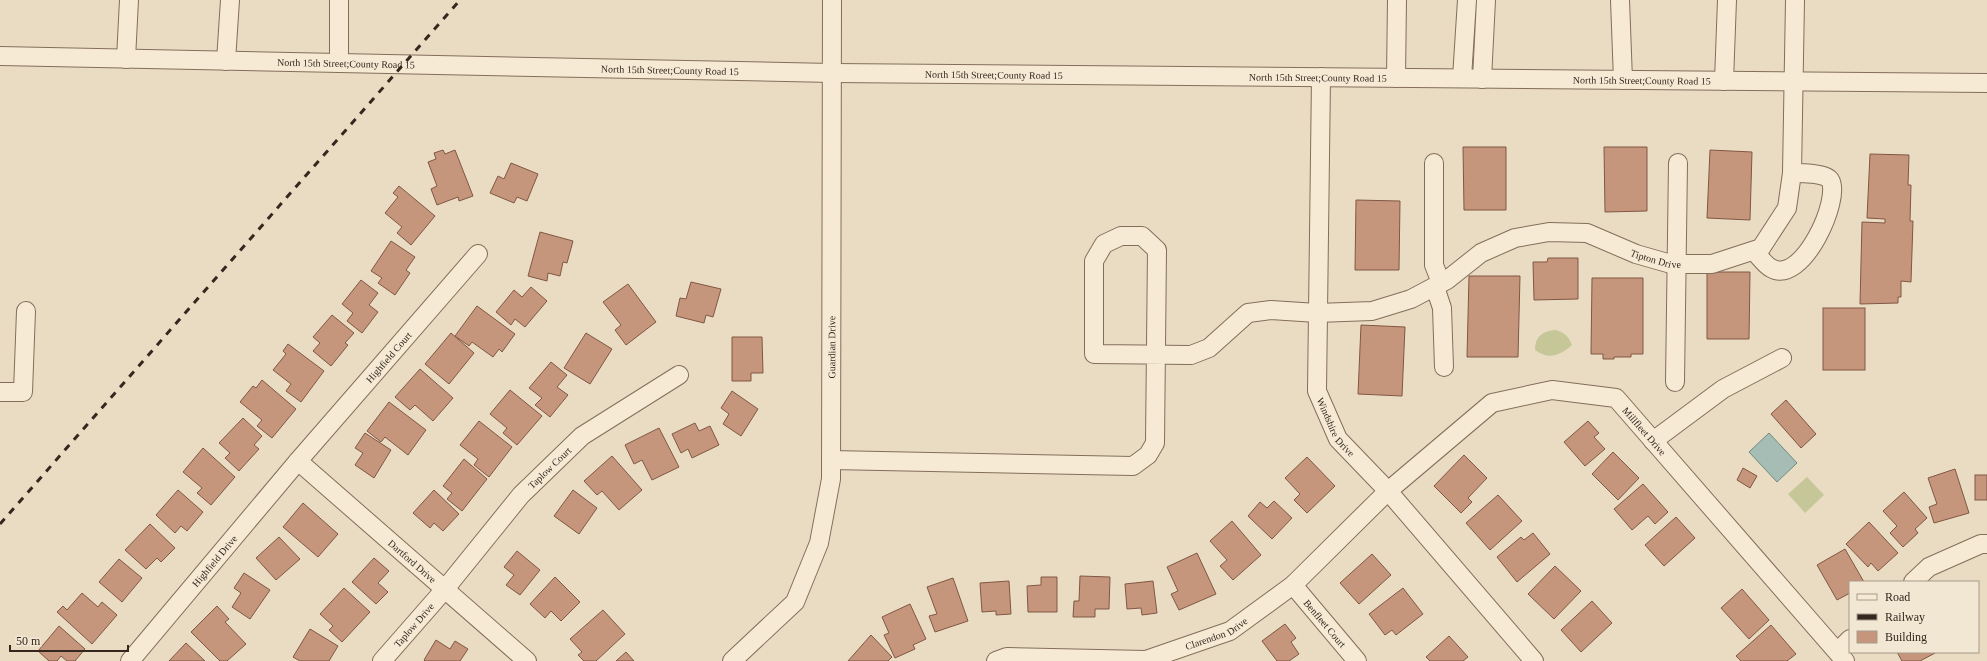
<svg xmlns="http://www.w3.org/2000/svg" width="1987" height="661" font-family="'Times New Roman',serif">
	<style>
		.green { fill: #c5c798 }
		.water { fill: #a5bdb5; stroke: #6d8b81 }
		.building { fill: #c6967c; stroke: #805743 }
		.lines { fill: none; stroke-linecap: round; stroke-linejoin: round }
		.minor-casing { stroke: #836e5b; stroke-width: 20 }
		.minor { stroke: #f6ead5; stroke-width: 18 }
		.rail { stroke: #34271e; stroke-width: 3; stroke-dasharray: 7 7; stroke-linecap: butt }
		.labels { text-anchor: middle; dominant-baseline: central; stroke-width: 4; stroke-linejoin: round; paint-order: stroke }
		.street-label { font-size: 10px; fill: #34271e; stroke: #f2e7d2 }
	</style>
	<rect width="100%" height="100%" fill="#eadcc3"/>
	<g class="green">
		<path d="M1556,330C1565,333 1568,336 1572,345C1560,356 1548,360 1535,350C1535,336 1543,331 1556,330Z"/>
		<path d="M1807,477L1824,495L1805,513L1788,494Z"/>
	</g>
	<path class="water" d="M1769,433L1797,463L1777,482L1749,452Z"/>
	<g class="building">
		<path d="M1463,147H1506V210H1464Z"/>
		<path d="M1604,147H1647V211L1605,212Z"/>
		<path d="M443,150L445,154L455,150L473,196L459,201L458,197L437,205L431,189L437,186L428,162L436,159L434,153Z"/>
		<path d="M1710,150L1752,152L1750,220L1707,218Z"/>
		<path d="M1870,154L1909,155L1908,185H1911L1910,221H1913L1911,282L1901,281V297H1898V303L1860,304L1862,222L1885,223V219L1867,218Z"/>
		<path d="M511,163L538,174L527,201L517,197L514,203L490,193L498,176L504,179Z"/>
		<path d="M399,186L435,216L411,245L397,233L402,227L385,213L398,197L393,193Z"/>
		<path d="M1356,200L1400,201L1399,270H1355Z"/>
		<path d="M540,232L573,241L567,263L563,262L560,276L548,273L547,281L528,276Z"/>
		<path d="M391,241L415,257L406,270L410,273L395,295L378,283L382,278L371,271Z"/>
		<path d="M1548,258H1578V299L1534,300L1533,262H1547Z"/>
		<path d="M1707,272H1750L1749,339H1707Z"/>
		<path d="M1469,276H1520L1518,357H1467Z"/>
		<path d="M1592,278H1643V354H1631V357H1614V359H1603V354H1591Z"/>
		<path d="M361,280L378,293L369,305L378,312L362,333L347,321L353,313L342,304Z"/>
		<path d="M691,282L721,289L713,317L706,315L704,323L676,316L680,298L686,299Z"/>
		<path d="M628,284L656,322L626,345L615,330L621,325L603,302Z"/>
		<path d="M531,287L547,301L525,327L515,319L511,325L496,312L514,290L522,297Z"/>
		<path d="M477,306L515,334L502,352L499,349L493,357L472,342L469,346L455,336Z"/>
		<rect x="1823" y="308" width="42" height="62"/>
		<path d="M332,315L354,333L345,343L348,345L331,366L313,351L320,343L313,337Z"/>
		<path d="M1361,325L1405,327L1402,396L1358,394Z"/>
		<path d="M451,333L474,353L449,384L425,364Z"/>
		<path d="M586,333L612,349L590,384L564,368Z"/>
		<path d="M732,337H762L763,373H751V381H732Z"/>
		<path d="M288,344L324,371L301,402L286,391L291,384L273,370L286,354L283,351Z"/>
		<path d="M551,362L567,375L557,387L568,395L550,417L535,405L542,398L529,388Z"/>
		<path d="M420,369L453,398L433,421L415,405L410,410L395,397Z"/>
		<path d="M262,380L296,409L272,438L257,426L262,420L240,402L253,386L256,388Z"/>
		<path d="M510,390L542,416L517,445L503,433L507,428L490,414Z"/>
		<path d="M732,391L758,409L741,436L723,424L729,414L721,408Z"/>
		<path d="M1786,400L1816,434L1801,448L1771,414Z"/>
		<path d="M389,402L426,430L408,455L385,437L381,442L367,431Z"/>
		<path d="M243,418L262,436L254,445L259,449L239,471L225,458L230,453L219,443Z"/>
		<path d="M479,421L512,447L489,477L474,465L478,459L460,445Z"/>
		<path d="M1588,421L1599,433L1594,437L1605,449L1585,466L1564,442Z"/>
		<path d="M695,423L699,431L710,426L719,445L692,458L688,449L681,453L672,434Z"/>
		<path d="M659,428L679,467L652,480L642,460L634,464L625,445Z"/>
		<path d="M365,433L391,450L374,478L355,465L363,453L355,448Z"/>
		<path d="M203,448L235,477L211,505L197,493L202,488L183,472Z"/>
		<path d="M1613,452L1639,478L1618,500L1592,474Z"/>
		<path d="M1464,455L1487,478L1468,498L1472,502L1461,513L1434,486Z"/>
		<path d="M612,456L642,490L619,510L602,491L597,495L584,481Z"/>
		<path d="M1307,457L1335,486L1307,513L1294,500L1300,494L1285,478Z"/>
		<path d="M464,459L487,479L462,511L447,499L452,493L443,486Z"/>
		<path d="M1743,468L1757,476L1750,488L1737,480Z"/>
		<path d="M1955,469L1969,513L1934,523L1929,507L1937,504L1928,478Z"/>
		<rect x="1975" y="475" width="12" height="25"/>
		<path d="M1643,484L1668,512L1655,524L1648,516L1632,530L1614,509Z"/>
		<path d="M178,490L203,512L187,531L181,526L175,533L156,515Z"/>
		<path d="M434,490L459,514L443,531L434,523L430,528L413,513Z"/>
		<path d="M573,490L597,508L579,534L554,516Z"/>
		<path d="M1904,492L1927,518L1915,529L1918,533L1903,547L1890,533L1897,526L1883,511Z"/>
		<path d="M1498,495L1522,521L1490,550L1466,523Z"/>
		<path d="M1274,501L1292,518L1272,539L1248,516L1260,502L1267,508Z"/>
		<path d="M303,503L338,534L318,557L283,527Z"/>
		<path d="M1676,517L1695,538L1664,566L1645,545Z"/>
		<path d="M1232,521L1261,555L1233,580L1220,566L1227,560L1210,541Z"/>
		<path d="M1869,522L1898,553L1878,571L1871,563L1868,567L1846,544Z"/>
		<path d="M150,524L175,548L161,562L157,558L146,569L125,550Z"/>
		<path d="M1533,533L1550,554L1517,582L1497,557L1521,537L1524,540Z"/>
		<path d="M279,537L300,559L276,580L256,558Z"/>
		<path d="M1845,549L1864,582H1850V593L1837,600L1817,565Z"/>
		<path d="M517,551L540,570L520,595L506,585L514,575L504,567Z"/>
		<path d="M1197,553L1216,594L1179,610L1171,594L1178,591L1167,567Z"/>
		<path d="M1372,554L1391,575L1359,604L1340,583Z"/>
		<path d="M374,558L389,571L378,583L388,592L376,604L352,582Z"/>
		<path d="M119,559L142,578L122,602L99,582Z"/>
		<path d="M1555,566L1581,591L1554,619L1528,594Z"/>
		<path d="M244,573L270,590L250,619L232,607L241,593L234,588Z"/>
		<path d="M1080,576L1110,577L1109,609H1095V617H1073L1074,601H1079Z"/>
		<path d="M555,577L580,602L561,621L551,611L545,618L530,604Z"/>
		<path d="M1041,577H1057V612H1028L1027,586L1041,585Z"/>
		<path d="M953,578L968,621L935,632L929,616L937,614L927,587Z"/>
		<path d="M1009,581L1011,614L996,615V611L982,612L980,583Z"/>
		<path d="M1153,581L1157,613L1142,615L1141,608L1127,609L1125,584Z"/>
		<path d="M344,588L370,612L342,642L329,630L333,626L320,614Z"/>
		<path d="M1403,588L1423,614L1396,635L1392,630L1385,635L1369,614Z"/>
		<path d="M1742,589L1769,620L1749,639L1721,608Z"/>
		<path d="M82,593L98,607L102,602L117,615L92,644L57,612L63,606L67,610Z"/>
		<path d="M1592,601L1612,623L1581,652L1561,630Z"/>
		<path d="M910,604L926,639L913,645L915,649L895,658L884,635L889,633L882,617Z"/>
		<path d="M217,606L229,619L225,622L246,644L227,661H220L191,632Z"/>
		<path d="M603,610L625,634L596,661H584L578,655L582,652L570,639Z"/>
		<path d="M1285,624L1296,638L1291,642L1299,654L1289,661H1277L1262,641Z"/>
		<path d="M1771,625L1796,654L1787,661H1741L1736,656Z"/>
		<path d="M59,626L85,649L75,661H67L61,656L57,661H49L38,651Z"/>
		<path d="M310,629L338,646L329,661H300L293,657Z"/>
		<path d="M871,635L892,657L888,661H848Z"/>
		<path d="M1449,636L1468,657L1463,661H1430L1426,657Z"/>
		<path d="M436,640L450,649L455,641L468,649L460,661H425L424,660Z"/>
		<path d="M186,643L205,661H169Z"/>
		<path d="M626,652L634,661H616Z"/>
		<path d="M1897,652H1937L1920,661H1902Z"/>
	</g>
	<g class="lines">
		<g class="minor-casing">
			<g id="minor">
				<path d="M1620,0L1623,80"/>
				<path id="s1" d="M0,56L832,73L1987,83"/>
				<path d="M126,59L129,0"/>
				<path d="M226,61L230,0"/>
				<path d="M339,63V0"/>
				<path id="s2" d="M1321,77L1317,391L1338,439L1388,491L1534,661"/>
				<path d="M1396,78L1397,0"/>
				<path d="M1462,78L1467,0"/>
				<path d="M1482,79L1486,0"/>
				<path d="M1724,81L1727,0"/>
				<path d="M1434,163V265L1441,283"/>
				<path d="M1754,251C1759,256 1765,265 1771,268C1802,287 1842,198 1830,180C1826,173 1801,173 1792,173"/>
				<path d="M1435,287L1442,308L1444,367"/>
				<path d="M1675,382L1678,163"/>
				<path d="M0,392H23L26,311"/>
				<path d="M1653,441L1723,389L1782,358"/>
				<path id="s3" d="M831,460L1133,466L1148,455L1155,443L1157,250L1142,236H1121L1104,244L1094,261V354L1191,355L1209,348L1248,313L1271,310L1317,313L1372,311L1411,299L1447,280L1481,253L1515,238L1549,232L1587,233L1636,254L1671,264H1712L1761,248L1787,208L1792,173L1795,0"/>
				<path id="s4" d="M298,461L527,661"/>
				<path d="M1913,582L1929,567L1981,544H1987"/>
				<path id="s5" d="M1293,585L1357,661"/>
				<path d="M1838,651L1850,639"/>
				<path id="s6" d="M130,661L298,461L478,254"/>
				<path id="s7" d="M382,661L445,589L521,495L582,436L679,375"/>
				<path id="s8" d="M732,661L795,602L819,543L831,479L832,0"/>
				<path id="s9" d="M996,661L1007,657L1146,660L1230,631L1293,585L1388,491L1492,403L1552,390L1616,398L1845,661"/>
			</g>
		</g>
		<use href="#minor" class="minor"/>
		<path class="rail" d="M0,524L460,0"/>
	</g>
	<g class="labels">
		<g class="street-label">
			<text stroke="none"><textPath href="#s1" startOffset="346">North 15th Street;County Road 15</textPath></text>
			<text stroke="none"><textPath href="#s1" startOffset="670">North 15th Street;County Road 15</textPath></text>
			<text stroke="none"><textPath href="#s1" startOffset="994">North 15th Street;County Road 15</textPath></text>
			<text stroke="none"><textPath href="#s1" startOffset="1318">North 15th Street;County Road 15</textPath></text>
			<text stroke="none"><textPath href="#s1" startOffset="1642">North 15th Street;County Road 15</textPath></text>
			<text stroke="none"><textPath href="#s3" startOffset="1302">Tipton Drive</textPath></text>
			<text stroke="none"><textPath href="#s8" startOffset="347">Guardian Drive</textPath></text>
			<text stroke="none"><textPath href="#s6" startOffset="399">Highfield Court</textPath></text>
			<text stroke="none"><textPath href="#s2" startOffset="355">Windshire Drive</textPath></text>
			<text stroke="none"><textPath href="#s9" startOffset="757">Millfleet Drive</textPath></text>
			<text stroke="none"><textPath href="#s7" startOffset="256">Taplow Court</textPath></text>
			<text stroke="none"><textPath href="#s6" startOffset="131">Highfield Drive</textPath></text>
			<text stroke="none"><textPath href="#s4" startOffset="152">Dartford Drive</textPath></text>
			<text stroke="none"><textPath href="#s5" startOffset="50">Benfleet Court</textPath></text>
			<text stroke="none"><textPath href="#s7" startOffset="48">Taplow Drive</textPath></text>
			<text stroke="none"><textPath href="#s9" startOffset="226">Clarendon Drive</textPath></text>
		</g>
	</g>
	<rect x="1849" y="581" width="130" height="72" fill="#f2e7d2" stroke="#a69a8a"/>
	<rect x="1857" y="594" width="20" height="6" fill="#f6ead5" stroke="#a69a8a"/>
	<text x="1885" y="601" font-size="12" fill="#34271e">Road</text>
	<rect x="1857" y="614" width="20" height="6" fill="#34271e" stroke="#a69a8a"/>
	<text x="1885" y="621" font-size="12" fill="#34271e">Railway</text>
	<rect x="1857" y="631" width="20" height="12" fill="#c6967c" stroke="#a69a8a"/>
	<text x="1885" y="641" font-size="12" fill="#34271e">Building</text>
	<path d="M10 645v6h118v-6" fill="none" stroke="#34271e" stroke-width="2"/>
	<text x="16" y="645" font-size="12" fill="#34271e" stroke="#f2e7d2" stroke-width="3" paint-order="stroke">50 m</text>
</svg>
